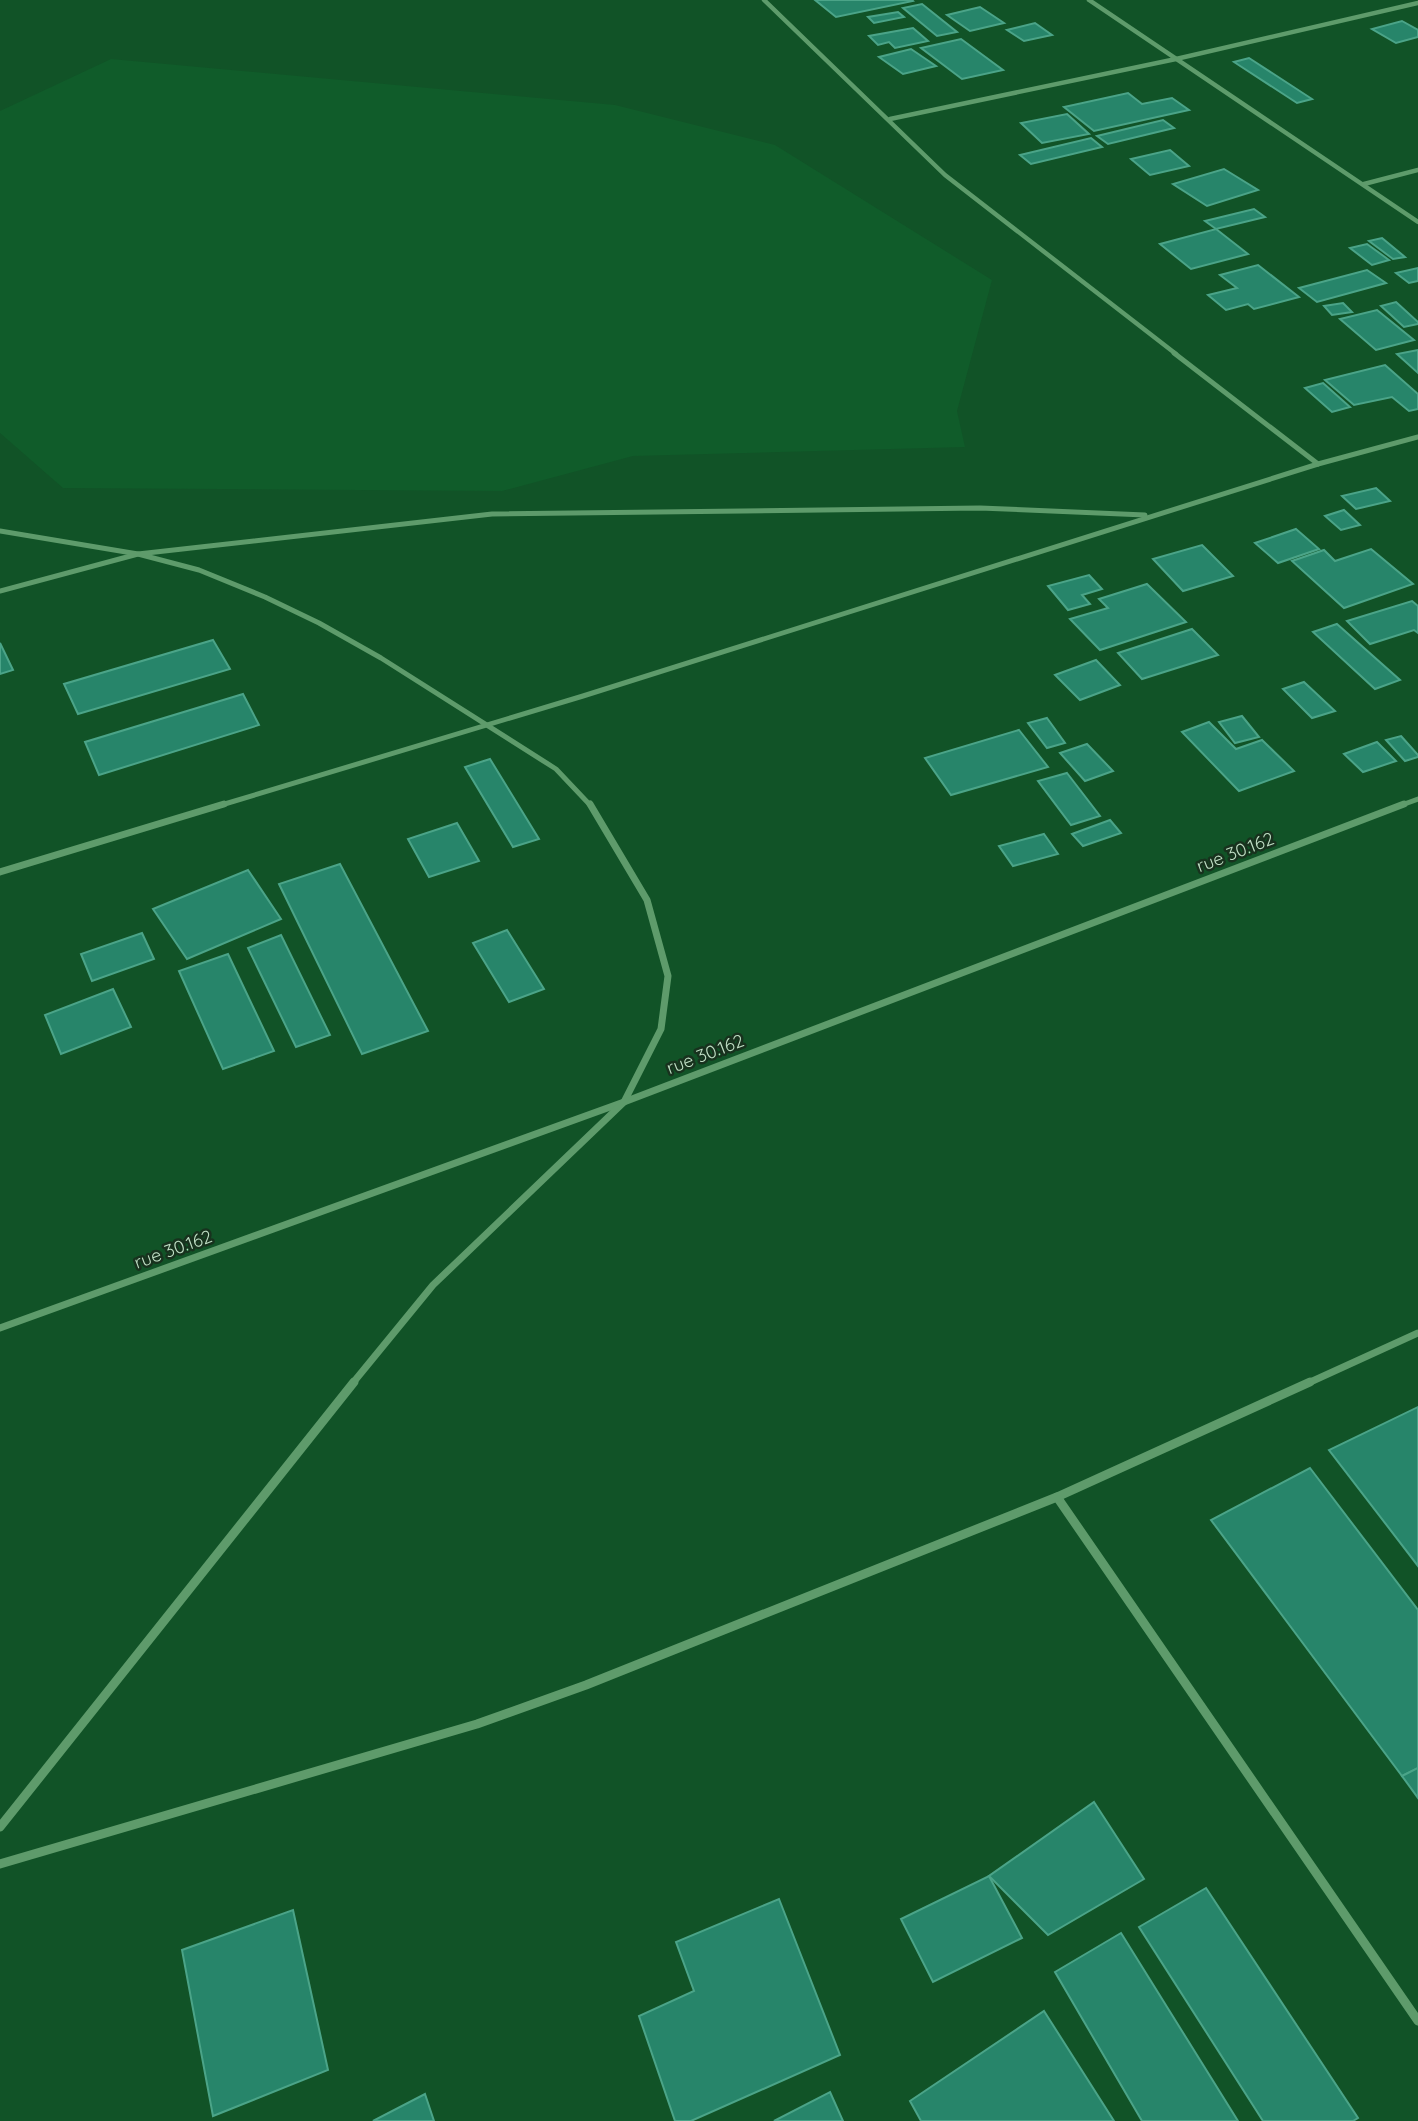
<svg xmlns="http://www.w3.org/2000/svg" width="1418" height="2121" font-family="Quicksand,sans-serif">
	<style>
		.built { fill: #105c2a }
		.building { fill: #27856a; stroke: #4ba488; stroke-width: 2 }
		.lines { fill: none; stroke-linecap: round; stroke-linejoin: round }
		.street-far3 { stroke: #5e9b6b; stroke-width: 4.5 }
		.street-far2 { stroke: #5e9b6b; stroke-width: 5 }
		.street-far1 { stroke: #5e9b6b; stroke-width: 7 }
		.street { stroke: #5e9b6b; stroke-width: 9 }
		.labels { text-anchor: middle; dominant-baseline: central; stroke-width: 5; stroke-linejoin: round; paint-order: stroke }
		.street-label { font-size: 18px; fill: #bfdec4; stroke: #18321e }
	</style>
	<rect width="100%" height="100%" fill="#115327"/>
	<path class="built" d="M111,59L615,105L775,145L992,280L957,411L965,447L633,456L502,491L63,488L0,433V111Z"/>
	<g class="building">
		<path d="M815,0H912L913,1L836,17Z"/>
		<path d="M922,4L957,32L937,36L903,8Z"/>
		<path d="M980,7L1004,23L970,31L947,15Z"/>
		<path d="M898,12L904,17L874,23L868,17Z"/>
		<path d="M1402,21L1418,30V37L1396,43L1372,29Z"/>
		<path d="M1035,23L1052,35L1024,41L1007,30Z"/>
		<path d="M913,28L928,41L895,48L889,42L878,45L869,36Z"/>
		<path d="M961,39L1003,70L962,79L921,48Z"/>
		<path d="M911,49L936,66L903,74L879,57Z"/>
		<path d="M1249,58L1312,99L1297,103L1234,62Z"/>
		<path d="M1128,93L1142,104L1172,98L1189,110L1094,131L1064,107Z"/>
		<path d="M1067,114L1089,134L1042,143L1021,123Z"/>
		<path d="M1163,120L1174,128L1108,144L1097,136Z"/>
		<path d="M1091,138L1102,147L1031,164L1020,155Z"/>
		<path d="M1170,150L1189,166L1150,175L1131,159Z"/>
		<path d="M1224,169L1258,190L1207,206L1173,184Z"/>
		<path d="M1254,209L1265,217L1216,229L1205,221Z"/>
		<path d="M1216,229L1248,254L1191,269L1160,244Z"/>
		<path d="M1382,238L1405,257L1393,259L1369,241Z"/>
		<path d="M1367,244L1389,260L1372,265L1350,248Z"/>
		<path d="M1258,265L1299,297L1254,309L1248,304L1226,310L1208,295L1237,288L1220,275Z"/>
		<path d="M1418,268V281L1409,283L1396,273Z"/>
		<path d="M1367,270L1386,283L1317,302L1299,288Z"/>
		<path d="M1396,302L1418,322V324L1404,327L1381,306Z"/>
		<path d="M1343,303L1352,312L1332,315L1324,306Z"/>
		<path d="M1377,310L1414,340L1376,350L1340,319Z"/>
		<path d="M1418,350V373L1397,354Z"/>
		<path d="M1385,365L1418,394V409L1409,411L1392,397L1354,405L1325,380Z"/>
		<path d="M1323,383L1350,407L1332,412L1305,388Z"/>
		<path d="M1376,488L1390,501L1356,509L1342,496Z"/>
		<path d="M1344,510L1360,525L1341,530L1325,516Z"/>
		<path d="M1296,529L1319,549L1278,563L1255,543Z"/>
		<path d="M1202,545L1233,576L1183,591L1153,559Z"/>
		<path d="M1371,549L1413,584L1344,608L1292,561L1324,550L1335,561Z"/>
		<path d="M1089,575L1102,589L1082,595L1090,604L1068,610L1048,586Z"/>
		<path d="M1147,584L1186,622L1100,650L1070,619L1108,608L1099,599Z"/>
		<path d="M1412,601L1418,606V633L1414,630L1370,644L1347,621Z"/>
		<path d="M1337,624L1400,680L1375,689L1313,632Z"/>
		<path d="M1192,629L1218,655L1142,679L1118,653Z"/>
		<path d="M213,640L230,669L78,714L64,684Z"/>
		<path d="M0,643L13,670L0,674Z"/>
		<path d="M1096,660L1120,685L1080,700L1055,675Z"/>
		<path d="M1304,682L1335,711L1312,718L1283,689Z"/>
		<path d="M243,694L259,725L99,775L85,742Z"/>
		<path d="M1242,716L1259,737L1235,743L1219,722Z"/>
		<path d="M1047,718L1065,743L1047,748L1028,723Z"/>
		<path d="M1209,722L1236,749L1262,740L1294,771L1239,791L1182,732Z"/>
		<path d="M1019,730L1048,767L951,795L925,758Z"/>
		<path d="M1401,736L1418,755V757L1405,761L1386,740Z"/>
		<path d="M1377,742L1396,761L1363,772L1344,754Z"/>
		<path d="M1087,744L1113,771L1085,781L1060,753Z"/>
		<path d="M490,759L539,839L513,847L465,767Z"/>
		<path d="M1067,773L1100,816L1071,825L1038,781Z"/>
		<path d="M1110,820L1121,833L1083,846L1072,834Z"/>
		<path d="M457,823L479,861L429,877L408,839Z"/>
		<path d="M1044,834L1058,854L1013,866L999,846Z"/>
		<path d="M340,864L428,1031L362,1054L279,884Z"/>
		<path d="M248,870L281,919L187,959L153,909Z"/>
		<path d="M507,930L544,989L509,1002L473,943Z"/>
		<path d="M142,933L154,959L92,981L81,954Z"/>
		<path d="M281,935L330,1035L296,1047L248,948Z"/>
		<path d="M228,954L274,1051L223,1069L179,971Z"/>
		<path d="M113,989L131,1027L61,1054L45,1015Z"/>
		<path d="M1418,1407V1566L1329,1450Z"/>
		<path d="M1310,1468L1418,1610V1768L1402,1776L1211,1520Z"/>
		<path d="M1418,1768V1798L1402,1776Z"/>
		<path d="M1094,1802L1144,1879L1048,1935L989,1876Z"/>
		<path d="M989,1876L1022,1938L933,1982L901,1919Z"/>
		<path d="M1206,1888L1358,2118L1353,2121H1263L1139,1927Z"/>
		<path d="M779,1899L840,2055L691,2121H675L639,2016L694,1991L676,1942Z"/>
		<path d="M293,1910L328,2070L213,2116L182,1950Z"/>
		<path d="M1121,1933L1238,2121H1142L1055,1972Z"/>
		<path d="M1044,2011L1114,2121H921L910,2101Z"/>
		<path d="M830,2092L843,2121H774Z"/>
		<path d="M425,2094L434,2121H373Z"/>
	</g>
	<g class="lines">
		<g class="street-far3">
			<path d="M764,0L945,175L1176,354"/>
			<path d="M1089,0L1418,222"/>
			<path d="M890,119L1176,59L1418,3"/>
			<path d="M1364,184L1418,170"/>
		</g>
		<g class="street-far2">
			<path d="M1174,353L1318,464"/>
			<path d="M0,531L138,554L199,570L265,597L319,623L381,658L556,769L591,806"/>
			<path d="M0,591L138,554L492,514L980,508L1145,515"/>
			<path d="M218,806L583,696L1318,464L1418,437"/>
			<path d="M1399,806L1418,799"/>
		</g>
		<g class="street-far1">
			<path d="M0,872L224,804"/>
			<path d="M0,1328L624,1102L1404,804"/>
			<path d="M352,1384L433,1285L624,1102L661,1029L668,976L647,900L590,804"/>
			<path d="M1306,1384L1418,1333"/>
		</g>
		<g class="street">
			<path d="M1057,1497L1418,2021"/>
			<path d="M0,1827L354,1382"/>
			<path d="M0,1864L477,1724L586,1685L1057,1497L1310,1382"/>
		</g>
	</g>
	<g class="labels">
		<g class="street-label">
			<text transform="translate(1235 852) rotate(-21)">rue 30.162</text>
			<text transform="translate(705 1054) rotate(-21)">rue 30.162</text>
			<text transform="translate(173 1249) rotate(-20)">rue 30.162</text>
		</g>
	</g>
</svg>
